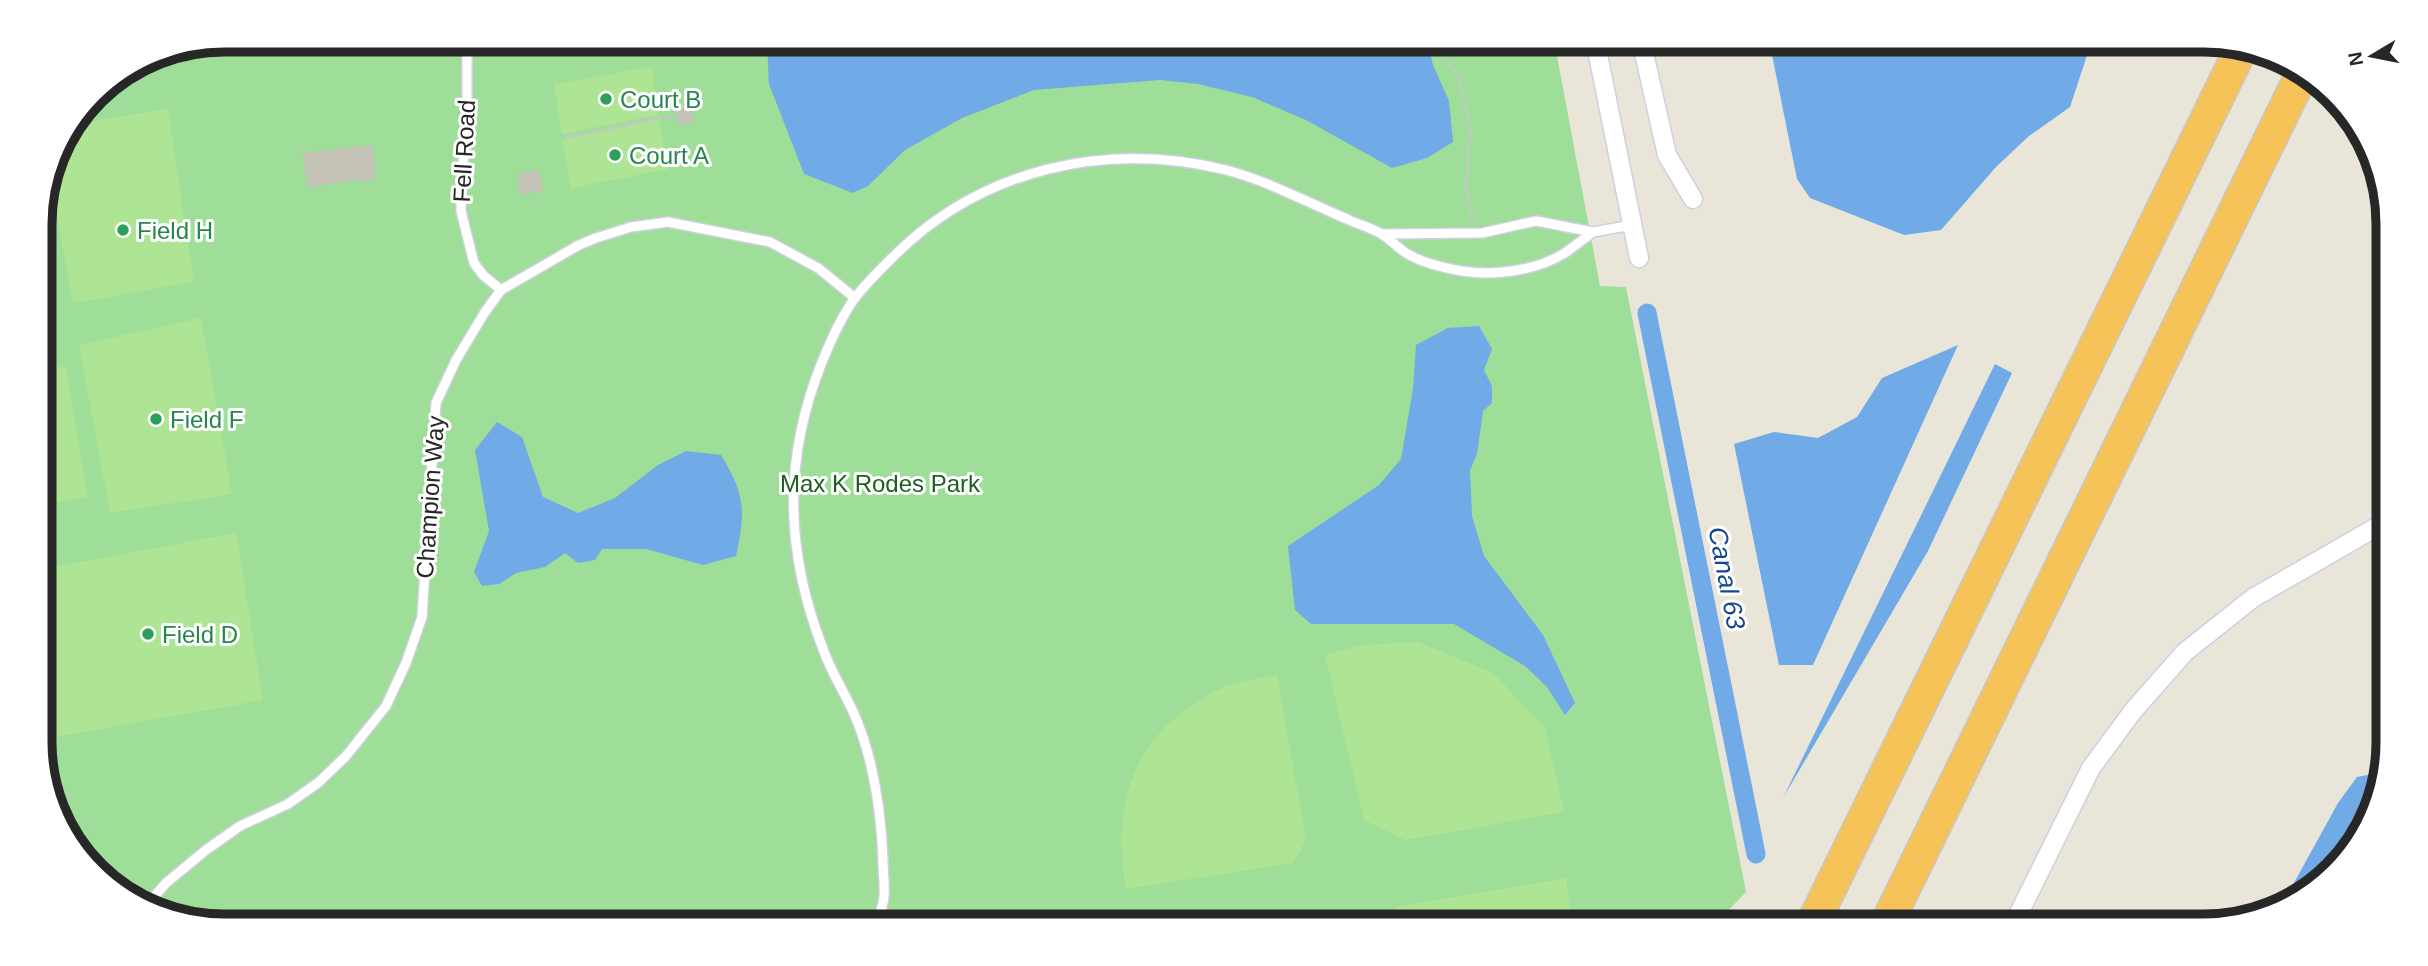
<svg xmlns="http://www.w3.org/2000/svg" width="2428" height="966" font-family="Helvetica,sans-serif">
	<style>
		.green { fill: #9ede98 }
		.pitch { fill: #aee594 }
		.water { fill: #70aae7 }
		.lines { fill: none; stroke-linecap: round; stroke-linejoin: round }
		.canal { stroke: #70aae7; stroke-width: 19 }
		.building { fill: #c5c3b8 }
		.lane-casing { stroke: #d0cfe0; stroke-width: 12 }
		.street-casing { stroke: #d0cfe0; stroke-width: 21 }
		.highway-casing { stroke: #c7c7c7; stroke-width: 35 }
		.path { stroke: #c7c7c7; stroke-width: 3.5; stroke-dasharray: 5 3.5; stroke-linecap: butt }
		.lane { stroke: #fff; stroke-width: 9 }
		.street { stroke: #fff; stroke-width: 18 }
		.highway { stroke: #f5c358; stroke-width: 32 }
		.leisure-dot { fill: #2e9e5b; stroke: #fff; stroke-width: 2.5 }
		.labels { text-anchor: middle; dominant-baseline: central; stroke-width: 6; stroke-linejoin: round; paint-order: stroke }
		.leisure-label { font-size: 24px; fill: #27864d; stroke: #fff; text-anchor: start }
		.street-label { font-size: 24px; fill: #272727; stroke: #fff }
		.park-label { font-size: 24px; fill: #1c5f1f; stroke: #fff }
		.water-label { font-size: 26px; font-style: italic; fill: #14468f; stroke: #fff }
		.rim { fill: none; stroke: #272727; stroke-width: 9 }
	</style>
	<rect width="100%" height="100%" fill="#e9e6d9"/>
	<path class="green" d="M305,40H1554L1600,286L1626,287L1746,892L1719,920L1720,925L225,926L165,916L86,863L44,777L41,212L59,143L103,86L135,66Z"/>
	<g class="pitch">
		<path d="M652,67L658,115L562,134L554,84Z"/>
		<path d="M168,109L194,282L73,303L50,178L59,143L74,124Z"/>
		<path d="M659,119L668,169L571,188L562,140Z"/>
		<path d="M41,231L48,286L41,287Z"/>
		<path d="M201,318L232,494L110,513L79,345Z"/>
		<path d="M66,366L88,497L42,505V371Z"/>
		<path d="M236,533L263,700L44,739L43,569Z"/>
		<path d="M1418,642L1493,673L1545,728L1564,812L1405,840L1364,820L1325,655L1364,645Z"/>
		<path d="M1277,675L1306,840L1293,863L1126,889C1114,820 1124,756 1183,712C1197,702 1213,690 1230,685C1245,680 1261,678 1277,675Z"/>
		<path d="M1566,878L1572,925L1383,926L1396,907Z"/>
	</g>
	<g class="water">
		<path d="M772,40H1427L1433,65L1449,101L1453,142L1427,158L1392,168L1306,120L1252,97L1198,84L1160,80L1034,90L962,118L905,150L868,186L853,193L804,174L769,84L767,44Z"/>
		<path d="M1769,40H2092L2070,107L2029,136L1996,167L1941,230L1904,235L1810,198L1797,179Z"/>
		<path d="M1479,326L1492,349L1484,370L1492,386V403L1483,411L1477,454L1470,470L1472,516L1484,556L1543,635L1575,703L1565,715L1547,687L1525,666L1454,624H1311L1295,610L1288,546L1379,485L1401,459L1413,389L1416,345L1448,328Z"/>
		<path d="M1958,345L1813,665H1779L1734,444L1774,432L1818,438L1857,417L1882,378Z"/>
		<path d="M1995,364L2012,373L1928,551L1783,798Z"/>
		<path d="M497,422L522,437L543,497L578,513L615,498L658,465L686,451L721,455C745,494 746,512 736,556L703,565L646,549H602L595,560L578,563L565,553L545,567L516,573L499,584L482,586L474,572L489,531L475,450Z"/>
		<path d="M2383,772L2378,801L2315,888L2285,899L2338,803L2357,777Z"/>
	</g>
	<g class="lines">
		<path class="canal" d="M1647,313L1756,854"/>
	</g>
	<g class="building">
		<path d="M691,105L694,122L678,125L675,109Z"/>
		<path d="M372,145L376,175L372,180L363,183L361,179L308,188L302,153Z"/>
		<path d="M539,170L543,191L520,195L517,174Z"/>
	</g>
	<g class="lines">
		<g class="lane-casing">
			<g id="lane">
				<path d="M467,40V131L462,170L461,211L474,263L483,275L501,290"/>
				<path d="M1382,234L1482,233L1536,221L1593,232L1632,225"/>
				<path d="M148,904L166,883L206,850L240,826L288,804L319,782L346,756L386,706L406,663L422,617L436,403L456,360L485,312L501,290L579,245L596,238L631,227L668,222L770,242L818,268L855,298"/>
				<path d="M877,926C879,916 883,906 884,897C885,885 883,872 883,860C881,811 874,761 855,716C845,693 831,672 823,649C785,551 783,459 822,362C830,342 840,320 852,302C863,286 878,272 892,258C980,169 1106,140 1226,170C1268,181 1309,203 1349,220C1360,225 1373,228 1383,235C1391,240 1398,248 1406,253C1422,263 1444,268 1462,271C1494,276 1535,271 1563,254C1573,248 1583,239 1593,232"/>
			</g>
		</g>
		<g class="street-casing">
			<g id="street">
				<path d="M1595,40L1639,258"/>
				<path d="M1641,40L1667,155L1693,199"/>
				<path d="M2013,925L2091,768L2133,711L2185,652L2253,598L2387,521"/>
			</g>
		</g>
		<g class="highway-casing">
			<g id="highway">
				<path d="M1812,925L2242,47"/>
				<path d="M1886,925L2301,76"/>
			</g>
		</g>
		<g class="path">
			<path d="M1438,40L1439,50L1458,75L1470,128L1466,187L1473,222"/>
			<path d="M566,138L658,118L676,117"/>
		</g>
		<use href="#lane" class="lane"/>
		<use href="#street" class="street"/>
		<use href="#highway" class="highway"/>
	</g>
	<g class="leisure-dot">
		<circle cx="606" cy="99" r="7"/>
		<circle cx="615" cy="155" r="7"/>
		<circle cx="123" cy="230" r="7"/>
		<circle cx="156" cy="419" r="7"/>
		<circle cx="148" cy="634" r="7"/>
	</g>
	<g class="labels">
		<g class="leisure-label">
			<text x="620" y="99">Court B</text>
			<text x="629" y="155">Court A</text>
			<text x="137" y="230">Field H</text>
			<text x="170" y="419">Field F</text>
			<text x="162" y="634">Field D</text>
		</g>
		<g class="street-label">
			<text transform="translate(464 151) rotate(-87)">Fell Road</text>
			<text transform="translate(430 497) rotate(-86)">Champion Way</text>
		</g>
		<g class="park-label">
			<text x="880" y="483">Max K Rodes Park</text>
		</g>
		<g class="water-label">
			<text transform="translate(1727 578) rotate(79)">Canal 63</text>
		</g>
	</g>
	<path d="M0 0H2428V966H0ZM224 52H2204A172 172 0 0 1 2376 224V742A172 172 0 0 1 2204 914H224A172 172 0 0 1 52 742V224A172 172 0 0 1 224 52Z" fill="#fff" fill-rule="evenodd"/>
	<path class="rim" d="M224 52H2204A172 172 0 0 1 2376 224V742A172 172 0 0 1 2204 914H224A172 172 0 0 1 52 742V224A172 172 0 0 1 224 52Z"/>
	<g transform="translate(2372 56) rotate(260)" stroke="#ffffff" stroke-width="5" paint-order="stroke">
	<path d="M0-5L12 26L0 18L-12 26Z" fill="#272727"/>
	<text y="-10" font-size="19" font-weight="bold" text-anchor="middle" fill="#272727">N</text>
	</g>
</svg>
